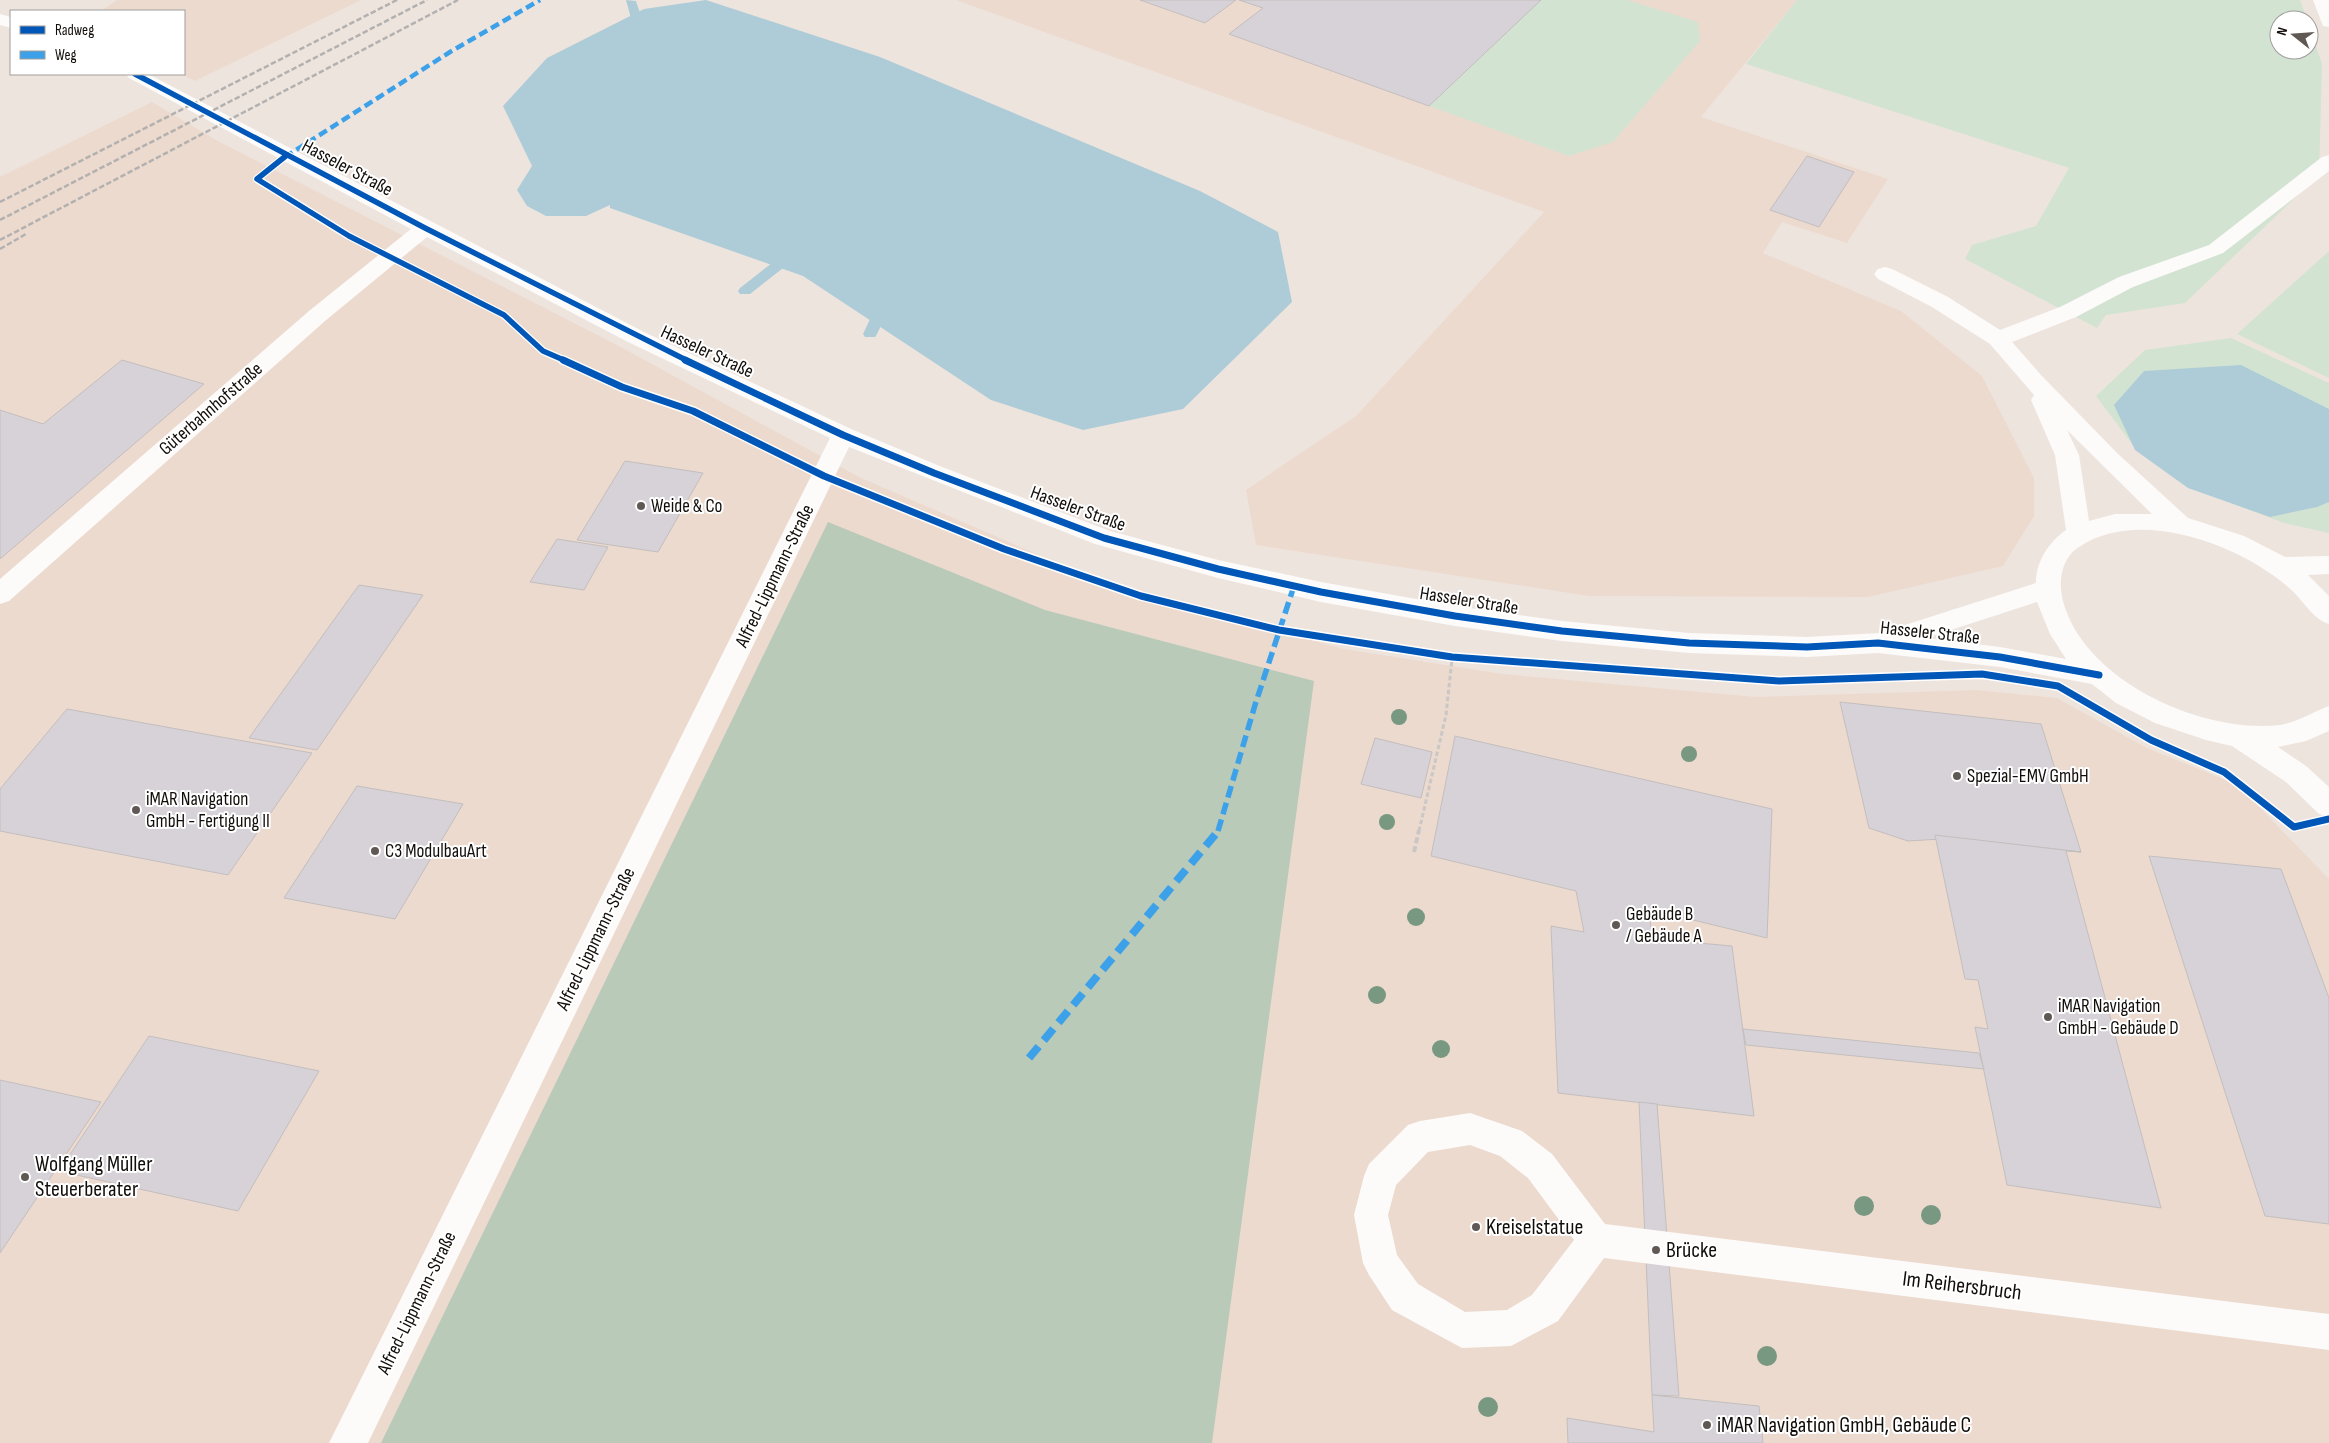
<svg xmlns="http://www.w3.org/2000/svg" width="2329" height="1443" font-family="'Sofia Sans Condensed',sans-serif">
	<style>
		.built { fill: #ecdace }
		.green { fill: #d3e3d2 }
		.forest { fill: #b9cab9 }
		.water { fill: #aeccd7 }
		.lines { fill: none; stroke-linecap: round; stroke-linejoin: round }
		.stream { fill: #aeccd7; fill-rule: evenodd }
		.building { fill: #d7d2d7; stroke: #c3bebe }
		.path-far1 { stroke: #cac7c6; stroke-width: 3; stroke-dasharray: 4.5 2.5; stroke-linecap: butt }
		.path { stroke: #cac7c6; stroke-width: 4; stroke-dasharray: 6 3; stroke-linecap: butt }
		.minor { fill: #fcfbfa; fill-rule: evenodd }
		.rail { stroke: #b3b1b0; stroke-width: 2.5; stroke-dasharray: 5.5 2.5; stroke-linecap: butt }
		.quiet-far2 { stroke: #3da1e9; stroke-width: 4.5; stroke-dasharray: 9 4.5; stroke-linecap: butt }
		.quiet-far1 { stroke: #3da1e9; stroke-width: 5.5; stroke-dasharray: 12 5.5; stroke-linecap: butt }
		.quiet { stroke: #3da1e9; stroke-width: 8; stroke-dasharray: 15 8; stroke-linecap: butt }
		.cycleway-far1-casing { stroke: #fff; stroke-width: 8 }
		.cycleway-casing { stroke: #fff; stroke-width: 10 }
		.cycleway-far1 { stroke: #0057b8; stroke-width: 5.5 }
		.cycleway { stroke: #0057b8; stroke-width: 7 }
		.tree { fill: #789882 }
		.poi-dot { fill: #5f5854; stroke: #fff; stroke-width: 2 }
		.labels { text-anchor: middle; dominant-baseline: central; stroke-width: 4; stroke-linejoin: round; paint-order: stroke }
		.street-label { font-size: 19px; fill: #120d09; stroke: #fff }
		.poi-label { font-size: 19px; fill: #120d09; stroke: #fff; text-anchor: start }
		.near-poi-label { font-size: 22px; fill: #120d09; stroke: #fff; text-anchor: start }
		.near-street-label { font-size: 22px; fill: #120d09; stroke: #fff }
	</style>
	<rect width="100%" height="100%" fill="#eee4de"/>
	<g class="built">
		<path d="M117,0H361L195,81L181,74H184V11H101Z"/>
		<path d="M956,0H1797L1701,117L1888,179L1847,243L1782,222L1763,253L1901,311L1982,376L2034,478V516L2003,566L1868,597L1589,596L1256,545L1246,490L1356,416L1544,212Z"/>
		<path d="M152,102L216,140L617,345L859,477L1103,583L1344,649L1503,674L1756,697L1977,690L2057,698L2147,748L2238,785L2329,879V1443H0V177Z"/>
	</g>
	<g class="green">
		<path d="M1541,0H1628L1698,22L1700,41L1613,142L1569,156L1429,106Z"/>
		<path d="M1797,0H2300L2307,20H2279V50H2309V26L2322,64L2319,175L2185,303L2106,315L2097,328L1965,259L1972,245L2036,226L2069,168L1746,64Z"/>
		<path d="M2329,251V378L2237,334Z"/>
		<path d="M2231,338L2329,383V533L2284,523L2186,486L2132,444L2096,396L2145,350Z"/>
	</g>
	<path class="forest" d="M828,522L1045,610L1314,681L1212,1443H381Z"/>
	<g class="water">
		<path d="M706,0L880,57L1200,191L1278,232L1292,302L1183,409L1083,430L991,400L803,276L610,208V205L586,216H546L527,206L517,190L532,166L503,106L547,58L644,9Z"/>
		<path d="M2241,365L2329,409V502L2317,507L2270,517L2188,488L2135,450L2114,405L2144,371Z"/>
	</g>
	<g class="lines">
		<g class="stream">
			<path d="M626,0L636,1L648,37L646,39L642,40L636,37Z"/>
			<path d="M796,247L803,251L801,254L750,294H740L738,291L740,288L791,248Z"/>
			<path d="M885,298L892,302L877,334L875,337H865L863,334L878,302Z"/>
		</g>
	</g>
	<g class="building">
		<path d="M1140,0H1236L1205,23Z"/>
		<path d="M1239,0H1541L1429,106L1229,34L1263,8Z"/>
		<path d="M1807,156L1854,172L1819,227L1770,210Z"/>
		<path d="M122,360L204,384L0,559V410L43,424Z"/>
		<path d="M625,461L703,473L658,552L577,540Z"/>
		<path d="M557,539L608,547L584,590L530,582Z"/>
		<path d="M359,585L423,595L317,750L249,738Z"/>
		<path d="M1840,702L2041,724L2081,852L1957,838L1908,841L1869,828Z"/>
		<path d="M67,709L221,737L312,753L228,875L0,831V789Z"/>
		<path d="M1455,736L1772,809L1767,938L1648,909L1653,939L1732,946L1754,1116L1558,1093L1551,926L1584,932L1576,891L1431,856Z"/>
		<path d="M1375,738L1432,752L1421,798L1361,784Z"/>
		<path d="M357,786L463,804L395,919L284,898Z"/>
		<path d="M1935,835L2081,852L2066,851L2161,1208L2007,1185L1975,1027L1988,1029L1978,980L1965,979Z"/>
		<path d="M2149,856L2281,869L2329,998V1224L2265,1216Z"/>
		<path d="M1743,1029L1979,1053L1984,1069L1746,1045Z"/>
		<path d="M149,1036L319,1071L238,1211L59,1171Z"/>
		<path d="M0,1080L101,1102L0,1253Z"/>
		<path d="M1639,1102L1657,1104L1679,1396L1652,1395Z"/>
		<path d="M1652,1395L1759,1406L1763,1443H1568L1567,1418L1654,1432Z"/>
	</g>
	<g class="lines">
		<path class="path-far1" d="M1419,831L1446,715L1452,659"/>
		<path class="path" d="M1414,852L1419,830"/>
		<g class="minor">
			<path d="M2313,0H2329V27L2323,26Z"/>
			<path d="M0,14L11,17V28L0,25Z"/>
			<path d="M126,74H148L644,332L851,429L942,467L1110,531L1218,560L1321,582L1455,606L1562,621L1689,633L1807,637L1880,633L2036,583C2036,561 2049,542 2066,530L2055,455L2031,400L2034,395L1990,344L1932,307L1878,279L1874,274L1878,269L1885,267L1892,269L1948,297L2000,330L2060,307L2119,277L2209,245L2322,157L2329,155V171L2223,253L2133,287L2076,317L2012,342L2041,375L2117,453L2188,518L2244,536L2285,557L2329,556V574L2308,575L2329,596V624C2312,619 2302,598 2288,587C2238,544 2139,507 2079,547C2061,558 2058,582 2063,601C2084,681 2202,734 2280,725C2299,722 2312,712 2329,706V731L2306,741L2278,747L2306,766L2329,787V817L2319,814L2286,782L2232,746L2206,740L2155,723L2116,703L2092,684L2000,667L1878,653L1807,657L1689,653L1562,641L1455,626L1321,602L1218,578L1095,544L849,447L368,1443H329L830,438L628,342L427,237L325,321L9,601L0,604V579L309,311L411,229L129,78ZM2067,430L2152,514H2115L2089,521L2079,455ZM2037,602L2050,634L2066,659L2000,647L1926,638Z"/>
			<path d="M1470,1113L1522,1131L1552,1154L1605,1224L2329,1314V1350L1604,1258L1558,1321L1511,1346L1462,1348L1392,1310L1369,1275L1363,1263L1354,1215L1364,1176L1369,1164L1408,1125L1420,1121ZM1470,1145L1500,1156L1528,1178L1574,1240L1532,1295L1507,1310L1465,1312L1418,1284L1397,1255L1388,1215L1396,1185L1428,1152Z"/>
		</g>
		<g class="rail">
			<path d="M0,202L397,0"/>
			<path d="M0,220L427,0"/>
			<path d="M0,240L458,0"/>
			<path d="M0,249L26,234"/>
		</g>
		<path class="quiet-far2" d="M285,157L450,52L540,0"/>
		<path class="quiet-far1" d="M1218,831L1255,705L1294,586"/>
		<path class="quiet" d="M1029,1058L1219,830"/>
		<g class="cycleway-far1-casing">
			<g id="cycleway-far1">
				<path d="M135,74L425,228L688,361"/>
				<path d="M287,155L257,179L349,236L504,315L543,351L566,361"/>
			</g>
		</g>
		<g class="cycleway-casing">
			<g id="cycleway">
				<path d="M563,360L622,387L693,411L824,476L1004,549L1141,596L1279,630L1452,657L1779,681L1982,674L2058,686L2151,740L2224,772L2294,827L2329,819"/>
				<path d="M685,360L843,435L934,473L1104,538L1218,569L1321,592L1455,616L1562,631L1689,643L1807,647L1878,643L2000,657L2099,675"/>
			</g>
		</g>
		<use href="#cycleway-far1" class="cycleway-far1"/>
		<use href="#cycleway" class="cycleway"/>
	</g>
	<g class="tree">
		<circle cx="1399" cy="717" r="8"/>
		<circle cx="1689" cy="754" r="8"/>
		<circle cx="1387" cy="822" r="8"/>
		<circle cx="1416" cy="917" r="9"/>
		<circle cx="1377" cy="995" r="9"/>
		<circle cx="1441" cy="1049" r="9"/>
		<circle cx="1864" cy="1206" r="10"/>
		<circle cx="1931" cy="1215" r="10"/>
		<circle cx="1767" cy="1356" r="10"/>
		<circle cx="1488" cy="1407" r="10"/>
	</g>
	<g class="poi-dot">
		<circle cx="641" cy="506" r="5"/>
		<circle cx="1957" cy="776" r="5"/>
		<circle cx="136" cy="810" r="5"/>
		<circle cx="375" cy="851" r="5"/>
		<circle cx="1616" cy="925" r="5"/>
		<circle cx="2048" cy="1017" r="5"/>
		<circle cx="25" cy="1177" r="5"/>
		<circle cx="1476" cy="1227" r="5"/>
		<circle cx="1656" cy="1250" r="5"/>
		<circle cx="1707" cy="1425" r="5"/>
	</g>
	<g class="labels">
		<g class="street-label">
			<text transform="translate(347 168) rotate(28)">Hasseler Straße</text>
			<text transform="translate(707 352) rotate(25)">Hasseler Straße</text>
			<text transform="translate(211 409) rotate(-41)">Güterbahnhofstraße</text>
			<text transform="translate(1078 509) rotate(20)">Hasseler Straße</text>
			<text transform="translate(775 576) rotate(-64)">Alfred-Lippmann-Straße</text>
			<text transform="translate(1469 601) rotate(9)">Hasseler Straße</text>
			<text transform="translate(1930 633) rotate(6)">Hasseler Straße</text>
			<text transform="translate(596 939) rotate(-64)">Alfred-Lippmann-Straße</text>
			<text transform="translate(417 1303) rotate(-64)">Alfred-Lippmann-Straße</text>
		</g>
		<g class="poi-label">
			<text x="651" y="506">Weide &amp; Co</text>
			<text x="1967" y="776">Spezial-EMV GmbH</text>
			<text x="146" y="799">iMAR Navigation<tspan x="146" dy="22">GmbH - Fertigung II</tspan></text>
			<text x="385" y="851">C3 ModulbauArt</text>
			<text x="1626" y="914">Gebäude B<tspan x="1626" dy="22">/ Gebäude A</tspan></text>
			<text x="2058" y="1006">iMAR Navigation<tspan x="2058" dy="22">GmbH - Gebäude D</tspan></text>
		</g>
		<g class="near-poi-label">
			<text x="35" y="1164">Wolfgang Müller<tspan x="35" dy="25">Steuerberater</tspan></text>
			<text x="1486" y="1227">Kreiselstatue</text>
			<text x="1666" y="1250">Brücke</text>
			<text x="1717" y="1425">iMAR Navigation GmbH, Gebäude C</text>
		</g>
		<g class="near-street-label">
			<text transform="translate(1962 1286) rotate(7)">Im Reihersbruch</text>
		</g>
	</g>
	<rect x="10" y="10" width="175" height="65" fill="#ffffff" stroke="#a09e9d"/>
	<rect x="20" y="26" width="25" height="8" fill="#0057b8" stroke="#a09e9d"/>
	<text x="55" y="35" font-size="15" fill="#120d09">Radweg</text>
	<rect x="20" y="51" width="25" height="8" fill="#3da1e9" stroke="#a09e9d"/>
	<text x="55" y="60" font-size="15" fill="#120d09">Weg</text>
	<g transform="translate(2294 35) rotate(287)"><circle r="24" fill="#ffffff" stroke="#a09e9d"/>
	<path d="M0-4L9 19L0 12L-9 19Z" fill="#5f5854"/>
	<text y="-8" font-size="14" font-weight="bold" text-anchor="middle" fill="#120d09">N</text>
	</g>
</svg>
